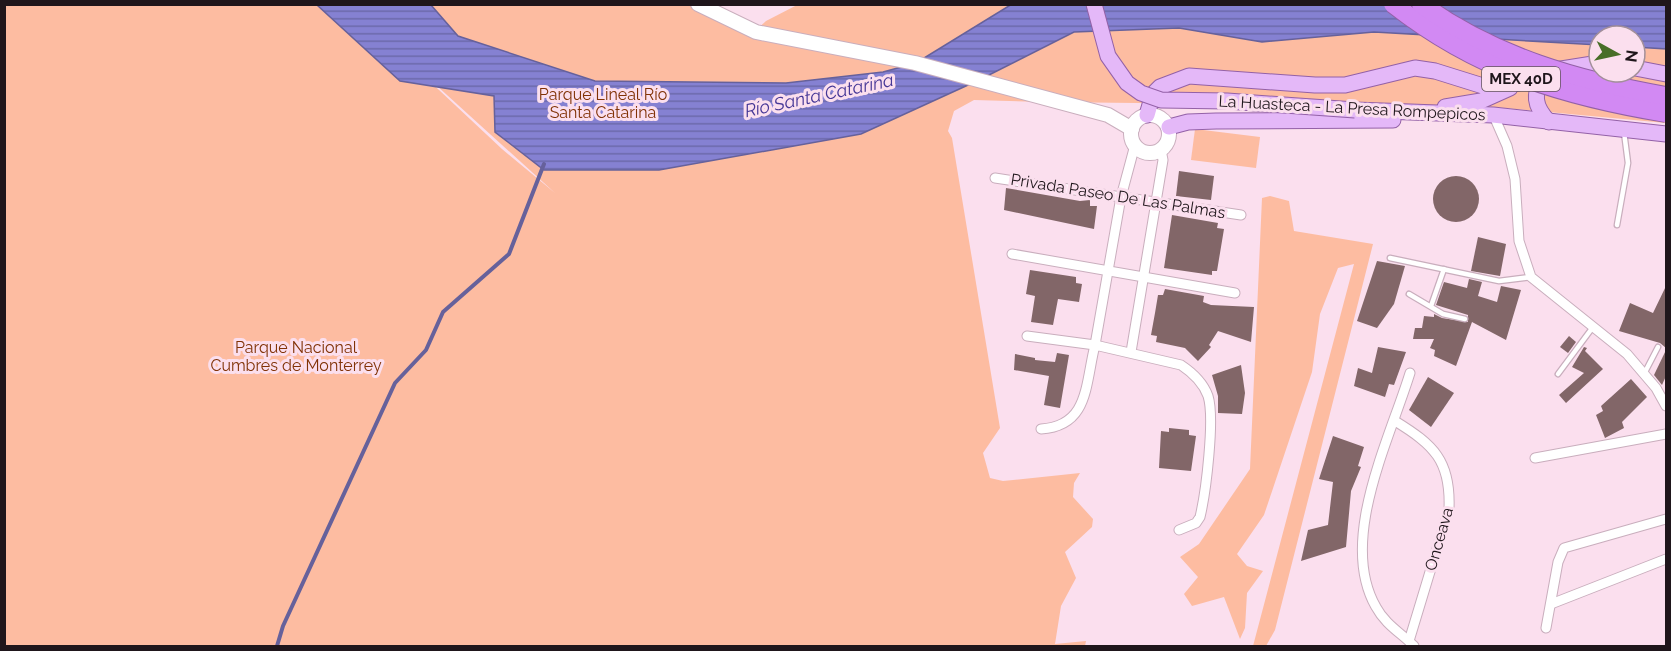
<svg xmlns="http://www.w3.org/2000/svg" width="1671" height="651" font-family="Raleway,sans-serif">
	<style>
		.green { fill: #fdbca1; fill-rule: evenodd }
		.water { fill: url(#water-rules); stroke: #66619b; stroke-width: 1.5 }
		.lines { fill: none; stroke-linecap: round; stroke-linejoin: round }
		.stream { stroke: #66619b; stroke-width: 4 }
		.building { fill: #826668 }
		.lane-casing { stroke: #c9aebd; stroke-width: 7 }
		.street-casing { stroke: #c9aebd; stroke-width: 11 }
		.secondary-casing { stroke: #c9aebd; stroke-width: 16 }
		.primary-casing { stroke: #9361a7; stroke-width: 17 }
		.lane { stroke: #fff; stroke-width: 4.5 }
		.street { stroke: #fff; stroke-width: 9 }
		.secondary { stroke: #fff; stroke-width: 14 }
		.primary { stroke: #e4b8f8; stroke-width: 15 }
		.primary-bridge-casing { stroke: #9361a7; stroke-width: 17; stroke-linecap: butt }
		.highway-bridge-casing { stroke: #9361a7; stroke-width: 20; stroke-linecap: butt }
		.primary-bridge { stroke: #e4b8f8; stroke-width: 15 }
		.highway-bridge { stroke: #d289f3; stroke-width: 18 }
		.labels { text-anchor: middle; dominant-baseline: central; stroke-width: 6; stroke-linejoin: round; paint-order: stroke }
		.shield { fill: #fbdfee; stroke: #61525a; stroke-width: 1.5 }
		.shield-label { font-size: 15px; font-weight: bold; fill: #1f161b }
		.park-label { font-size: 16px; fill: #813206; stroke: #fbdfee }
		.street-label { font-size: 16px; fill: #1f161b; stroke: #fbdfee }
		.water-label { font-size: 18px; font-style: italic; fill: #463796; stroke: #fbdfee }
	</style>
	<defs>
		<pattern id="water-rules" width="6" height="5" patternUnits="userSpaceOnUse" patternTransform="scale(1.5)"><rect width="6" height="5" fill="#8581d2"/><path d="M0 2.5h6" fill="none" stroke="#6c69aa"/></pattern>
	</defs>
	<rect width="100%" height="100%" fill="#fbdfee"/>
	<g class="green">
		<path d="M687,4L752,34L766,21L799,4L1666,5V123L1493,107L1046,102L974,100L954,111L948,131L952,138L1000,428L983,453L990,478L1003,481L1080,473L1074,483L1073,497L1093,519L1092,527L1065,552L1076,578L1061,606L1055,644L1086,641L1085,646H5L4,5ZM360,16L555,193L502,149ZM1599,36H1635V72H1599Z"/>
		<path d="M1195,129L1260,137L1256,168L1191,160Z"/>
		<path d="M1270,196L1289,201L1294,231L1373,244L1275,630L1266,646H1253L1354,264L1338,268L1320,314L1312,372L1264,515L1237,554L1247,566L1263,571L1247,593L1245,628L1240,639L1224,597L1192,606L1184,594L1198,577L1180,557L1199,544L1250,469L1262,198Z"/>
	</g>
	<path class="water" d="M1012,4L1666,5V49L1635,47V36H1599V45L1374,32L1262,42L1179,28L1074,32L979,80L861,134L659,170H544L495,132L494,96L400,81L317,5H431L458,36L595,81L786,83L883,72L916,63Z"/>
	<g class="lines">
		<path class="stream" d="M277,646L283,626L395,383L426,350L443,312L509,254L544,164"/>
	</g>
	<g class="building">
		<path d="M1179,171L1214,176L1211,200L1176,196Z"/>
		<circle cx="1456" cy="199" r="23"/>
		<path d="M1006,188L1080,201L1090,200V206H1097L1094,229L1004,210Z"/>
		<path d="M1172,215L1218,223L1217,228L1224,229L1217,271H1212V275L1164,268Z"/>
		<path d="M1478,237L1506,244L1500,276L1471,271Z"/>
		<path d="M1377,261L1405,266L1394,304L1377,328L1357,321Z"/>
		<path d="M1030,270L1076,277V283L1082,284L1079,302L1058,299L1053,325L1031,322L1035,296L1026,294Z"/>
		<path d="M1469,279L1482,282L1478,296L1497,302L1501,286L1521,290L1506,340L1472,322L1456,366L1434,356L1435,350L1430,348L1434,339H1413L1415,328H1422L1424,316L1434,317V314L1442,318L1468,322V315L1436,305L1444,282L1467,288Z"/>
		<path d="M1666,286V348L1660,343L1619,331L1630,303L1653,313Z"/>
		<path d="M1165,289L1204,296L1203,302L1211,305L1254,307L1251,342L1218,331L1209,345L1211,347L1198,361L1185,348L1156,342L1157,336L1151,335L1155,313L1158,295H1163Z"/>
		<path d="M1569,336L1576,342L1568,353L1560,347Z"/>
		<path d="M1378,347L1406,352L1394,385L1389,384L1385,397L1354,386L1358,368L1372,373Z"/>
		<path d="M1584,347L1587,348L1585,351L1603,369L1566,403L1559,395L1584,373L1572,367Z"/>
		<path d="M1666,350V376L1662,385L1654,375Z"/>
		<path d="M1057,353L1069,355L1060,408L1044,405L1049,376L1014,370L1015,354L1035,358V360L1055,362Z"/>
		<path d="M1241,365L1245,393L1242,414L1218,413V396L1212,375Z"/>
		<path d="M1428,377L1454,393L1431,427L1409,410Z"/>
		<path d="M1631,379L1647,397L1622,422L1624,428L1605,438L1596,415L1603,411L1601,406Z"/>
		<path d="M1169,428L1189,430V435L1196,436L1191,471L1159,468L1161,431L1169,432Z"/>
		<path d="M1333,436L1364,447L1358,466L1361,467L1351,491L1346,547L1301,561L1308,530L1328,525L1333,482L1319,479Z"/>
	</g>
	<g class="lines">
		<g class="lane-casing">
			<g id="lane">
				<path d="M1617,225L1628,163L1624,132"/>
				<path d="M1390,258L1499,281L1531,277"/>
				<path d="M1409,294L1443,314L1465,319"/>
				<path d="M1431,306L1444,269"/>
				<path d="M1558,374L1593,327"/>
				<path d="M1644,374L1658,347"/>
			</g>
		</g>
		<g class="street-casing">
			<g id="street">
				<path d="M1493,114L1507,146L1515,179L1519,241L1531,277L1627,354L1656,388L1666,406"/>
				<path d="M995,178L1241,215"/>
				<path d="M1012,254L1235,293"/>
				<path d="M1027,336L1095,345L1121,197L1135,145"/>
				<path d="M1131,352L1163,160L1161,150"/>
				<path d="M1410,373C1389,441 1338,541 1376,607C1385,624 1401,633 1414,646"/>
				<path d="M1395,421C1434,445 1451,461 1449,509L1409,641"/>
				<path d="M1041,429C1089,426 1085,385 1095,345L1181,365C1193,373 1203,382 1208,396C1215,418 1206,492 1200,517L1196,523L1179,530"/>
				<path d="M1535,458L1666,434"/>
				<path d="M1551,604L1666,559"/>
				<path d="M1546,628L1558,562L1564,548L1666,519"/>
			</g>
		</g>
		<g class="secondary-casing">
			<g id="secondary">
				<path d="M698,4L756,32L915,63L1108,115L1132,129"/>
				<circle cx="1150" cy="134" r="19"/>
			</g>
		</g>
		<g class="primary-casing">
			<g id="primary">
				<path d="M1635,68L1666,74"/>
				<path d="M1555,70L1599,63"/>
				<path d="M1542,74C1534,95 1533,105 1549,122"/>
				<path d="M1445,107L1481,101L1510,88"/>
				<path d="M1355,110L1493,115L1666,134"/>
				<path d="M1147,115L1153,94L1160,87L1189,76L1315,85H1345L1415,68L1435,71L1483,86L1518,83"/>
				<path d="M1169,127L1188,122L1216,121L1393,120"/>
			</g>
		</g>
		<use href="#lane" class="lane"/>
		<use href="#street" class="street"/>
		<use href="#secondary" class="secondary"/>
		<use href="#primary" class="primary"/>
		<g class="primary-bridge-casing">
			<path id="primary-bridge" d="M1094,4L1108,56L1127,83L1141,93L1161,100L1227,101L1355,110"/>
		</g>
		<g class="highway-bridge-casing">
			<g id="highway-bridge">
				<path d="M1393,4C1477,70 1563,96 1666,113"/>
				<path d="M1421,4C1494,57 1579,81 1666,96"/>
			</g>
		</g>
		<use href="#primary-bridge" class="primary-bridge"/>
		<use href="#highway-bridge" class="highway-bridge"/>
	</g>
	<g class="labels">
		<rect class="shield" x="1482" y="67" width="78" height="24" rx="4.5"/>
		<g class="shield-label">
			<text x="1521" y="79">MEX 40D</text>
		</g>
		<g class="park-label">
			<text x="603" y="94">Parque Lineal Río<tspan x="603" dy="18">Santa Catarina</tspan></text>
			<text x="296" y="347">Parque Nacional<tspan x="296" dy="18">Cumbres de Monterrey</tspan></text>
		</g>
		<g class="street-label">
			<text transform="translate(1352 108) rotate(3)">La Huasteca - La Presa Rompepicos</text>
			<text transform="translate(1118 196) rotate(9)">Privada Paseo De Las Palmas</text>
			<text transform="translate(1439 539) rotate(-74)">Onceava</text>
		</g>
		<g class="water-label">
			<text transform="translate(819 95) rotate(-12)">Río Santa Catarina</text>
		</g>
	</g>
	<rect width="1671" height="651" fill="none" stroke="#1f161b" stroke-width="12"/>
	<g transform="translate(1617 54) rotate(98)"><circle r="28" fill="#fbdfee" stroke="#a38f9a" stroke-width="1.5"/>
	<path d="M0-4.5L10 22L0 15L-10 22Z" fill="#486e28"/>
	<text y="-9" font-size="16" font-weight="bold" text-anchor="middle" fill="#1f161b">N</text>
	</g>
</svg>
